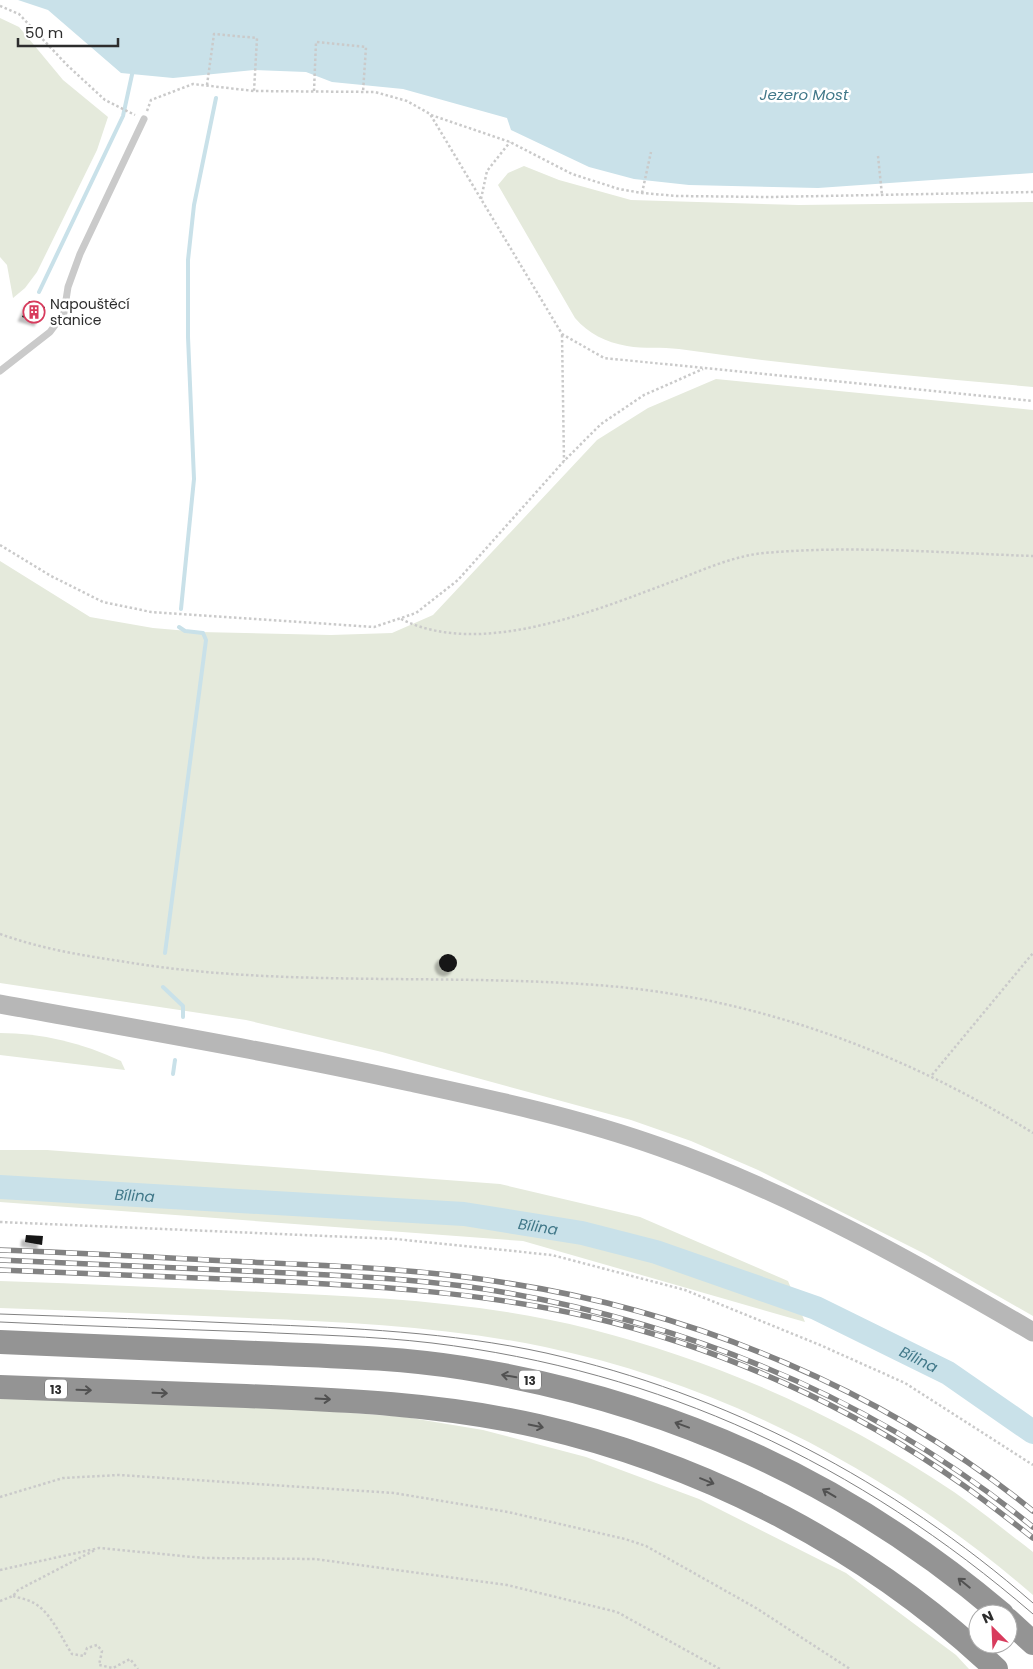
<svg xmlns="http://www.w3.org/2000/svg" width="1033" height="1669" font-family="Poppins,sans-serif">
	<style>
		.green { fill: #e5eadc }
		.water { fill: #c9e1e9 }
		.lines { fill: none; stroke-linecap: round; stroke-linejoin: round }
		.stream { stroke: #c9e1e9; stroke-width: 4 }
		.river { stroke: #c9e1e9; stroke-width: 24 }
		.building { fill: #141414; filter: url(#shadow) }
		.path { stroke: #cacaca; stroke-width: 2.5; stroke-dasharray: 2.5 2.5; stroke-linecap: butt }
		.lane { stroke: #cacaca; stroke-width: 7 }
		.secondary { stroke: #b7b7b7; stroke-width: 19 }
		.highway { stroke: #949494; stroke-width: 24 }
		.tram { stroke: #828282; stroke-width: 1 }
		.rail-casing { stroke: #828282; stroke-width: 5.5 }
		.rail { stroke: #fff; stroke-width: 4; stroke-dasharray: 11; stroke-linecap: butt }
		.oneway { stroke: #515151 }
		.labels { text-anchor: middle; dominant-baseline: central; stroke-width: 5; stroke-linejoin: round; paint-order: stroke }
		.shield { fill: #fff; stroke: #6c6c6c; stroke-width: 1 }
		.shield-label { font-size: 12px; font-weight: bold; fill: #2d2d2d }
		.poi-label { font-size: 14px; fill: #2d2d2d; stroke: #fff; text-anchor: start }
		.water-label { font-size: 15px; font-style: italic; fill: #417889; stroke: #fff }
	</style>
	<defs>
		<filter id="shadow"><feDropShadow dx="-4.5" dy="4.5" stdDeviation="1" flood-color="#0004"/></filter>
	</defs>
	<rect width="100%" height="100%" fill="#fff"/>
	<g class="green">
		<path d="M0,18L19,27L63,80L108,117L97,150L37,272L25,288L13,298L7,265L0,257Z"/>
		<path d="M524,166L559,180L631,200L799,205L1033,202V387C915,376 797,366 679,349C662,347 644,349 627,346C605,342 589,334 575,318L498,185L508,173Z"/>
		<path d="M716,379L1033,410V1316L923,1253L758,1170L691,1141L631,1120L382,1052L246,1020L0,983V561L90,617L153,628L200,632L331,635L392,633L433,615L597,440L648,408Z"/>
		<path d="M0,1033C41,1033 83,1043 121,1061L125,1070L0,1055Z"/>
		<path d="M0,1150H47L500,1184L640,1217L788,1281L805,1322L523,1241L0,1202Z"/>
		<path d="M0,1281C88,1284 176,1288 263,1292C373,1297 484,1302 590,1329C720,1362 843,1417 954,1492C981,1511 1007,1532 1033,1552V1595C893,1474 726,1385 545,1347C448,1327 348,1322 249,1318C166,1314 83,1311 0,1308Z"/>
		<path d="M0,1398L313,1410L405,1417L483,1430L586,1457L699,1499L846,1573L956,1655L969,1669H0Z"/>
	</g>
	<path class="water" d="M18,0H1033V173L818,188L689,185L634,179L589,167L511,130L507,118L403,89L332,82L306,72L254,70L173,78L121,73L48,10Z"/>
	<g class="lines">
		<g class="stream">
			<path d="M39,292L123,116L133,70"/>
			<path d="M181,609L194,479L188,337V260L194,205L216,98"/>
			<path d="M165,953L206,640L203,633L185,631L179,627"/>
			<path d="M163,987L183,1006V1017"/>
			<path d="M173,1074L175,1060"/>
		</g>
		<path class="river" id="s1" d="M0,1187L464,1214L582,1233L656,1252L816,1308L948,1373L1033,1432"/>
	</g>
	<g class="building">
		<path d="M29,301L45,307L39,322L22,317Z"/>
		<circle cx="448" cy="963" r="9"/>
		<path d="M26,1235L43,1236L42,1245L25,1242Z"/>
	</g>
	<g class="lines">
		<g class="path">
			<path d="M0,6L19,14L67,65L105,100L135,115"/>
			<path d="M207,85L214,34L257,38L254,91"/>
			<path d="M314,91L316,42L366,47L363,92"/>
			<path d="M147,111L151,100L193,84L254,91L375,92L407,101L430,114L562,334L604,358L1033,401"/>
			<path d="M431,115L510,142L572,174L619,189L642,193L677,196L770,197L1033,192"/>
			<path d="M878,156L882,195"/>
			<path d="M642,193L651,152"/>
			<path d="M481,199L487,171L510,142"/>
			<path d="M562,335L564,461"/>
			<path d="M0,545L51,576L103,602L151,612L374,627L416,613L458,580L564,461L601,424L644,395L703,369"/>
			<path d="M401,619C481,659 596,610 674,581C703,570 733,556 764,553C853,545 944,553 1033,556"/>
			<path d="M0,934C39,948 79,955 120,961C277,988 437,973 596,985C752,996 901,1051 1033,1133"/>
			<path d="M932,1075L1033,953"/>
			<path d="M0,1222L396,1239L552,1255L685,1290L820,1345L905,1383L1033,1465"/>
			<path d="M0,1497L63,1478L119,1475L394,1493L508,1512L625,1539L646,1546L756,1608L850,1669"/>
			<path d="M0,1570L99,1548L204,1558L315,1559L507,1585L617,1612L720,1669"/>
			<path d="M13,1596C19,1598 26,1599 32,1602C50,1610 62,1639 72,1654L84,1656L87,1648L97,1645L102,1651L99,1665L113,1668L130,1659L138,1669"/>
			<path d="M0,1601L13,1596L18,1590L95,1550"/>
		</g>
		<path class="lane" d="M0,371L50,332L64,313L68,287L80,254L144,119"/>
		<path class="secondary" d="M0,1004C137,1029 274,1052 410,1082C494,1100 579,1118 660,1147C789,1192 915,1263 1033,1332"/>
		<g class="highway">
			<path d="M0,1342C86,1346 171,1349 257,1353C326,1356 396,1357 464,1368C668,1401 844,1480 1002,1614"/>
			<path d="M0,1387C82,1390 164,1393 246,1396C344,1400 442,1404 538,1426C708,1465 869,1549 996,1669"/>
			<path d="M1008,1620L1033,1643"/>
		</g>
		<g class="tram">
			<path d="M0,1314C85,1317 170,1320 254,1324C352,1328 450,1332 546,1353C727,1394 893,1481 1033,1603"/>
			<path d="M0,1322C85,1326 170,1329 255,1332C313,1335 373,1336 432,1343C662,1371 858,1463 1033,1614"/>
		</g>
		<g class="rail-casing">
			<g id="rail">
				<path d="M0,1250C84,1253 168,1258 251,1262C337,1266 422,1269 507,1283C695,1312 886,1391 1033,1511"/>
				<path d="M0,1260C89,1264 179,1268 268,1272C348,1276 430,1279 508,1293C702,1328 880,1402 1033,1527"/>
				<path d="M0,1270C82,1273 164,1277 247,1280C362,1285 477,1291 590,1317C722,1348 853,1407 963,1485C987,1502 1010,1520 1033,1538"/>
			</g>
		</g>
		<use href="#rail" class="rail"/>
	</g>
	<defs><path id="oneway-shaft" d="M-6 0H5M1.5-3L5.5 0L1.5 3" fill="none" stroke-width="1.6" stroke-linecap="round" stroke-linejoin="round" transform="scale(1.25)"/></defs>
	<g class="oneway">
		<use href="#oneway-shaft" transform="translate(509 1376) rotate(-170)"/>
		<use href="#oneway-shaft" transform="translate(84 1390) rotate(2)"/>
		<use href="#oneway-shaft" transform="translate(160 1393) rotate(2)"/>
		<use href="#oneway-shaft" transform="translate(323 1399) rotate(3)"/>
		<use href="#oneway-shaft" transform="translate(682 1425) rotate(-160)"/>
		<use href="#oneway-shaft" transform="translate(536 1426) rotate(12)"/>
		<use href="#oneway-shaft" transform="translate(707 1481) rotate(22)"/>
		<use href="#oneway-shaft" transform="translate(829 1493) rotate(-149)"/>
		<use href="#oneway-shaft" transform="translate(964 1583) rotate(-141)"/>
	</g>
	<defs>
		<g id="building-ring" transform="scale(1.125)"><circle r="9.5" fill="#fff" stroke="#d83b5d" stroke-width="1.5"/><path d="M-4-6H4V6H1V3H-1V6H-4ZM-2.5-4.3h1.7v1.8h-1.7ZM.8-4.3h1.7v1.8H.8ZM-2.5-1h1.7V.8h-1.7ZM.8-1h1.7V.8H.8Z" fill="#d83b5d"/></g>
	</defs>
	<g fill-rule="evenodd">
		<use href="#building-ring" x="34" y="312"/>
	</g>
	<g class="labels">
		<g class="shield">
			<rect x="519" y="1370.5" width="22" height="19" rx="4"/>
			<rect x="45" y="1379.5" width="22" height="19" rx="4"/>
		</g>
		<g class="shield-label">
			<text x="530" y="1380">13</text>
			<text x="56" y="1389">13</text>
		</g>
		<g class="poi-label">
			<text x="50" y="304">Napouštěcí<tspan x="50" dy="16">stanice</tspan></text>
		</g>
		<g class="water-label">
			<text x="804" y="94">Jezero Most</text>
			<text stroke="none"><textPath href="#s1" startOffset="135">Bílina</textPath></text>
			<text stroke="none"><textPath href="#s1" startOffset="540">Bílina</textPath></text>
			<text stroke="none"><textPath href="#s1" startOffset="945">Bílina</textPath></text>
		</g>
	</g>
	<g transform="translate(993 1629) rotate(336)"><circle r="24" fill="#ffffff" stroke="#ababab"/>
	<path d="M0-4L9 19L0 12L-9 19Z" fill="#d83b5d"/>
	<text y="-8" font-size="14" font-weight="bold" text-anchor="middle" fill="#2d2d2d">N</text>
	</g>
	<path d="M18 38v8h100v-8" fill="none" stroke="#2d2d2d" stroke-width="2.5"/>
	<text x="25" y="38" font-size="15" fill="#2d2d2d" stroke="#ffffff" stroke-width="4" paint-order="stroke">50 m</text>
</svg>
